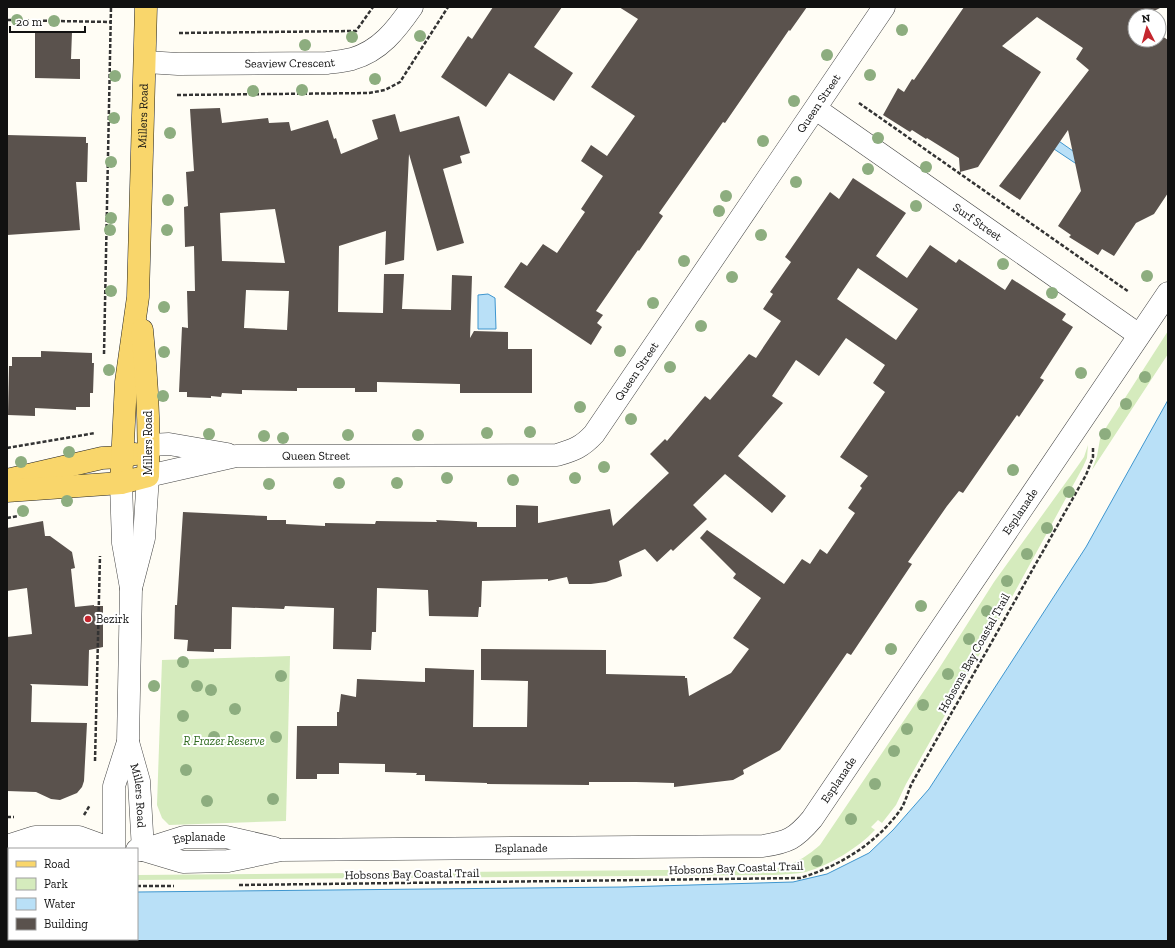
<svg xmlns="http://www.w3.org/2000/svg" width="1175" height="948" font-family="'Zilla Slab',serif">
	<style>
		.green { fill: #d5ebbd }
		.water { fill: #b9e0f7; stroke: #3f96cf }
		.building { fill: #5a524d; fill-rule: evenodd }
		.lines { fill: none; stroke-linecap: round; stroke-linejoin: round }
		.minor-casing { stroke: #444; stroke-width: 23 }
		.major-casing { stroke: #222; stroke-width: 23 }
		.path { stroke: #333; stroke-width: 2.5; stroke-dasharray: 4 2; stroke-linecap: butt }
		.minor { stroke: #fff; stroke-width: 22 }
		.major { stroke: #f9d66b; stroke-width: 22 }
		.tree { fill: #8dad7f }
		.poi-dot { fill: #c4262e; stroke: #fff; stroke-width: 1.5 }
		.labels { text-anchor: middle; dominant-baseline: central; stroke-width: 4; stroke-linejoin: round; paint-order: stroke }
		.street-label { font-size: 12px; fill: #111; stroke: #fff }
		.poi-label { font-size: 12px; fill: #111; stroke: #fff; text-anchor: start }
		.park-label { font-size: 12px; font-style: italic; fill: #2f6b1f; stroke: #fff }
	</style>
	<rect width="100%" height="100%" fill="#fffdf5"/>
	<g class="green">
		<path d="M1168,331V354L1092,470L1097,456L1100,439L1107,426Z"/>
		<path d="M1088,445L1087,458L1083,467L1012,597L906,784L896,805L882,823L878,820L871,827L875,830C858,848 830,865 806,872C796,874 785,874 775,875L137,880V875L775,869C795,863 804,859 820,845L938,670L994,582L1077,467L1084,457Z"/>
		<path d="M290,656L286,821L169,825L162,818L157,805L162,660Z"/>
	</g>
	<g class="water">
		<path d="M1053,137L1083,158L1078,165L1048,145Z"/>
		<path d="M488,294L495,298L496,329H478V295Z"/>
		<path d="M1168,400V941H7V898H9V939H137V892L623,887L793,882L827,874L869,853L893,830L929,789L1086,547Z"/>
	</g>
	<g class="building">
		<path d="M493,7H562L534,47L573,73L554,101L509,73L486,107L441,77L468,36L472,39Z"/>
		<path d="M619,7H807L790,31L789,30L725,123L723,122L659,213L663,216L639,251L638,250L596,311L603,315L597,323L602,327L591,345L504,287L521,262L527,266L543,244L557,253L585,212L581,209L603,176L581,161L591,145L607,156L635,116L591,87L638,19Z"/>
		<path d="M964,7H1162L1144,16H1135V40H1159V34L1168,40V193L1154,214L1136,223L1114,256L1102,249L1098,255L1069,237L1071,235L1058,226L1081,191L1068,130L1020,200L999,186L1089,70L1076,59L1083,48L1037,17L1002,46L1041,72L978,167L960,172L959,158L927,138L926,139L912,130L910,132L883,115L898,88L904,92L912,79L914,80Z"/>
		<path d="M35,31L72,32L71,59H80V79L35,78Z"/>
		<path d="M220,108L222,123L268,118L269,123L289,122L291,131L328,120L334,139L336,138L341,154L378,139L372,120L395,114L400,132L459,116L470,153L460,156L462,163L443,169L464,243L437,251L409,154L404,260L385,265L386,231L339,246L338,312L383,313L384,274H404L402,309L451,310L452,275L472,276L470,338L474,331L508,332V349H532V393H460V384L377,382V392H355V388H297V391L242,390V394L222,393L221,397L211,396V398L187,397V392H179L182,327L188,328L187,291H195L194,246L185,247L184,207L188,206L186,172L194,171L190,109ZM275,209L285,263L222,261L220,213ZM246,290L289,291L287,330L244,328Z"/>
		<path d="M7,135L86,137V143H88L87,182H76L80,230L7,235Z"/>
		<path d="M853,178L906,213L876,256L907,278L930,245L956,263L959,259L1005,290L1012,279L1066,314L1062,320L1073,327L1040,378L1044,380L1019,417L1017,415L963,493L959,491L947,506L908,562L912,564L851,655L847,653L780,750L743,770L744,774L733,780L674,787V783L636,782H589V785L487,784V783L425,781V775H416L417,773L385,772V764L339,763V774H317V779H296L297,726H337V712H339L341,694L356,697L357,679L425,682V668L474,670L473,727H527L528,681L481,680V649L606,650V674L685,676V678H687L689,696L731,673L749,649L733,638L761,598L733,578L736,574L700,538L707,530L784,584L802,559L810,564L820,549L827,554L855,513L848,508L862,488L860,486L868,476L840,457L885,392L873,383L885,365L846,338L819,376L796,360L772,396L783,403L738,456L786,496L772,513L725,474L693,505L707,519L673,551L671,549L657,562L645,549L619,561L622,576L606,582L591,584H569L567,577L548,581V579L482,581L481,607H479L478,617L429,616L428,590L377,588L376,632H372L371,650L333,649L334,608L285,606L284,609L232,607L231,649H214V652L187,651L188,640L174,639L175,605H177L183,512L267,516V520H286V524L325,526V523L375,524L376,521L437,522L436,520L477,522V527H516V505L538,506V523L610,509L613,526L669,473L650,454L665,439L667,441L705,396L710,400L749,354L756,358L781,321L763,309L773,294L770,292L791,262L785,257L830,192L839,199ZM858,268L918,309L896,340L837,299Z"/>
		<path d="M41,351L92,353V363H94L93,393H90V407H76V410L35,408V416L8,415L9,366H12V357H41Z"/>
		<path d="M43,521L45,536H50L72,552L75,568L71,569L75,607L94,605V606H103V647L89,650L88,686L30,684L32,686L31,722L87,723L84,781L82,787L77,793L60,800L51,799L36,792L7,791V637L32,634L27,588L7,591V528Z"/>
	</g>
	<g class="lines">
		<g class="minor-casing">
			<g id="minor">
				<path id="s1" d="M146,62L178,64L327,63C335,62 344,61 352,59C380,51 396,30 412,7"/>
				<path id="s2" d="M816,109L1139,335"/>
				<path d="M150,445L169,444L227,454"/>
				<path id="s3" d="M131,588L144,538L148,476L236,456L557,455C574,450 582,447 594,434L884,7"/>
				<path id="s4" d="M128,742L139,781L143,850"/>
				<path d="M7,846L35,837H79L112,849"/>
				<path d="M114,849V786L128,742L131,588L123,543L121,483"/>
				<path id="s5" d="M137,850H143L183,862L228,861L281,850L763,846C788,842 795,839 812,819L1168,293"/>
				<path id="s6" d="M143,850L184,837H226L274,848"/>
			</g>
		</g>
		<g class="major-casing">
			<g id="major">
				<path d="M7,480L102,458L121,457L135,454"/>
				<path id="s7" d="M121,483L126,382L138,297L146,7"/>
				<path d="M7,491L121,483L148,476C150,426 147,379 142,330"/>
			</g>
		</g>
		<g class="path">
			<path d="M7,20L110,22"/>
			<path d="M179,33L356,31L373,7"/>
			<path d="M177,95L369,93L385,90L400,82L448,7"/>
			<path d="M859,103L1129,292"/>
			<path d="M104,354L111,7"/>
			<path d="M7,448L95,433"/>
			<path d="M7,518L18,516"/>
			<path d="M95,761L100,556"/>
			<path d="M84,815L90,805"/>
			<path d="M7,817H14"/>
			<path d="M239,885L800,878C840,866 877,843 901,809C906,801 908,791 912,783L1086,475L1093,457V447"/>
			<path d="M137,886H174"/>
			<path d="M7,888H9"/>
		</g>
		<use href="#minor" class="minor"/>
		<use href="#major" class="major"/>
	</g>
	<g class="tree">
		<circle cx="17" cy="20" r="6"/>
		<circle cx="54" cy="21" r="6"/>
		<circle cx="902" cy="30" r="6"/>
		<circle cx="420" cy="36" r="6"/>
		<circle cx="352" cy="37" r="6"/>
		<circle cx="305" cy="45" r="6"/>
		<circle cx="827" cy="55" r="6"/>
		<circle cx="870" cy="75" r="6"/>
		<circle cx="115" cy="76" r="6"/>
		<circle cx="375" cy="79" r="6"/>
		<circle cx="302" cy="90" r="6"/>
		<circle cx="253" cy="91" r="6"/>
		<circle cx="794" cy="101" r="6"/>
		<circle cx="114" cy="118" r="6"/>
		<circle cx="170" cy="133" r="6"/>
		<circle cx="878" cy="138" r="6"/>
		<circle cx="763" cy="141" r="6"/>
		<circle cx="111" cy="162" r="6"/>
		<circle cx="926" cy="167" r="6"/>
		<circle cx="868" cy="169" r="6"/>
		<circle cx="796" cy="182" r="6"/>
		<circle cx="726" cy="196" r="6"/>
		<circle cx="168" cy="200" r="6"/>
		<circle cx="916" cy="206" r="6"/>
		<circle cx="719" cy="211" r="6"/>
		<circle cx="111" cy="218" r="6"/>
		<circle cx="110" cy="230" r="6"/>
		<circle cx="167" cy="230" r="6"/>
		<circle cx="761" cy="235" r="6"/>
		<circle cx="684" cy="261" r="6"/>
		<circle cx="1003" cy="264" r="6"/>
		<circle cx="1147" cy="276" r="6"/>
		<circle cx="732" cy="277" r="6"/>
		<circle cx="111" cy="291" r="6"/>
		<circle cx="1052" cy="293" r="6"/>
		<circle cx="653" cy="303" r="6"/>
		<circle cx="164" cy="307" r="6"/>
		<circle cx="701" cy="326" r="6"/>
		<circle cx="620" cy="351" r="6"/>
		<circle cx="164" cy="352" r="6"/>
		<circle cx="670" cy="367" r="6"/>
		<circle cx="109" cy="370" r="6"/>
		<circle cx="1081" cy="373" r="6"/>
		<circle cx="1145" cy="377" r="6"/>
		<circle cx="163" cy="396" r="6"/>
		<circle cx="1126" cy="404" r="6"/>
		<circle cx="580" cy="407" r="6"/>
		<circle cx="631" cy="419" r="6"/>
		<circle cx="530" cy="432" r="6"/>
		<circle cx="487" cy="433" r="6"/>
		<circle cx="209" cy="434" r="6"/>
		<circle cx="1105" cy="434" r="6"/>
		<circle cx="348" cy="435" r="6"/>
		<circle cx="418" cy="435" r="6"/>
		<circle cx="264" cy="436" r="6"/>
		<circle cx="283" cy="438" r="6"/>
		<circle cx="69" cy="452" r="6"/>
		<circle cx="21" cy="462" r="6"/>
		<circle cx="604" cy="467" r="6"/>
		<circle cx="1013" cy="470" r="6"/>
		<circle cx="447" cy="478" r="6"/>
		<circle cx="575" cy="478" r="6"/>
		<circle cx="513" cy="480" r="6"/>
		<circle cx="339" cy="483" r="6"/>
		<circle cx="397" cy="483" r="6"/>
		<circle cx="269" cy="484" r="6"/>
		<circle cx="1069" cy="492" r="6"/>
		<circle cx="67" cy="501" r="6"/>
		<circle cx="23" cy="511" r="6"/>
		<circle cx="1047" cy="528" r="6"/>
		<circle cx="1027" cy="554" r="6"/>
		<circle cx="1007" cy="581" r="6"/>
		<circle cx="921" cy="606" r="6"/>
		<circle cx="987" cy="611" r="6"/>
		<circle cx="969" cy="639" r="6"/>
		<circle cx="891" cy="649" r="6"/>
		<circle cx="183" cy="662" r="6"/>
		<circle cx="948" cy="674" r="6"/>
		<circle cx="281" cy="676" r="6"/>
		<circle cx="154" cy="686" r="6"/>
		<circle cx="197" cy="686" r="6"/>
		<circle cx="211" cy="690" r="6"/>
		<circle cx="923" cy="705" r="6"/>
		<circle cx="235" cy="709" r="6"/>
		<circle cx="183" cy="716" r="6"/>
		<circle cx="907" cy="729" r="6"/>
		<circle cx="214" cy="737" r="6"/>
		<circle cx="276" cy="737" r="6"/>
		<circle cx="894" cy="751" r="6"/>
		<circle cx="186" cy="770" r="6"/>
		<circle cx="875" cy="784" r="6"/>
		<circle cx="273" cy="799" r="6"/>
		<circle cx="207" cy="801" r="6"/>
		<circle cx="851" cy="819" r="6"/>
		<circle cx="817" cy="861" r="6"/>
	</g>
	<circle class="poi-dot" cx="88" cy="619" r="4"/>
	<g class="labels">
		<g class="street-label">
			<text stroke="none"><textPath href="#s1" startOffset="144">Seaview Crescent</textPath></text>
			<text stroke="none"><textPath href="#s3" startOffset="968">Queen Street</textPath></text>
			<text stroke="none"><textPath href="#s7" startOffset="368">Millers Road</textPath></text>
			<text stroke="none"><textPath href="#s2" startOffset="197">Surf Street</textPath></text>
			<text stroke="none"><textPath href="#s3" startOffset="644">Queen Street</textPath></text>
			<text transform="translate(148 443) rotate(-90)">Millers Road</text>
			<text stroke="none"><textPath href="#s3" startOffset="284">Queen Street</textPath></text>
			<text stroke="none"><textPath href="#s5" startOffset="1058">Esplanade</textPath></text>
			<text transform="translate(974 653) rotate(-61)">Hobsons Bay Coastal Trail</text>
			<text stroke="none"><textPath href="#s5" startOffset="734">Esplanade</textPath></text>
			<text stroke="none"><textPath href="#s4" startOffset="55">Millers Road</textPath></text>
			<text stroke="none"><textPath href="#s6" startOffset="58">Esplanade</textPath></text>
			<text stroke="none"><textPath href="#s5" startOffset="387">Esplanade</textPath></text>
			<text transform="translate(736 868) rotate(-2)">Hobsons Bay Coastal Trail</text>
			<text transform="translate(412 874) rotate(-1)">Hobsons Bay Coastal Trail</text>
		</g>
		<g class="poi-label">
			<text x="96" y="619">Bezirk</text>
		</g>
		<g class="park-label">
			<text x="224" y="741">R Frazer Reserve</text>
		</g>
	</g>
	<rect width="1175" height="948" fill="none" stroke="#111111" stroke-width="16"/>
	<rect x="8" y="848" width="130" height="92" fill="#ffffff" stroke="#a0a0a0"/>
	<rect x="16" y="861" width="20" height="6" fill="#f9d66b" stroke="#a0a0a0"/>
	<text x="44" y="868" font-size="12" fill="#111111">Road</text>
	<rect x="16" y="878" width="20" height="12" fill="#d5ebbd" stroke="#a0a0a0"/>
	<text x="44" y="888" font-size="12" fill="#111111">Park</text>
	<rect x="16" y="898" width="20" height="12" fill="#b9e0f7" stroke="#a0a0a0"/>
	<text x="44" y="908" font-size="12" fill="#111111">Water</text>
	<rect x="16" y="918" width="20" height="12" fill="#5a524d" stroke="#a0a0a0"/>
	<text x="44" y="928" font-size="12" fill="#111111">Building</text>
	<g transform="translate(1147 28) rotate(354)"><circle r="19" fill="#ffffff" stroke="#a0a0a0"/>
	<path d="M0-3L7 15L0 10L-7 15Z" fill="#c4262e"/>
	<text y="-6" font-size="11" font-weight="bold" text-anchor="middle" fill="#111111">N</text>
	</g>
	<path d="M10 26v6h75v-6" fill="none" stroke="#111111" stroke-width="2"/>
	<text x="16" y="26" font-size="12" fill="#111111" stroke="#ffffff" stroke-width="3" paint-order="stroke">20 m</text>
</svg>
